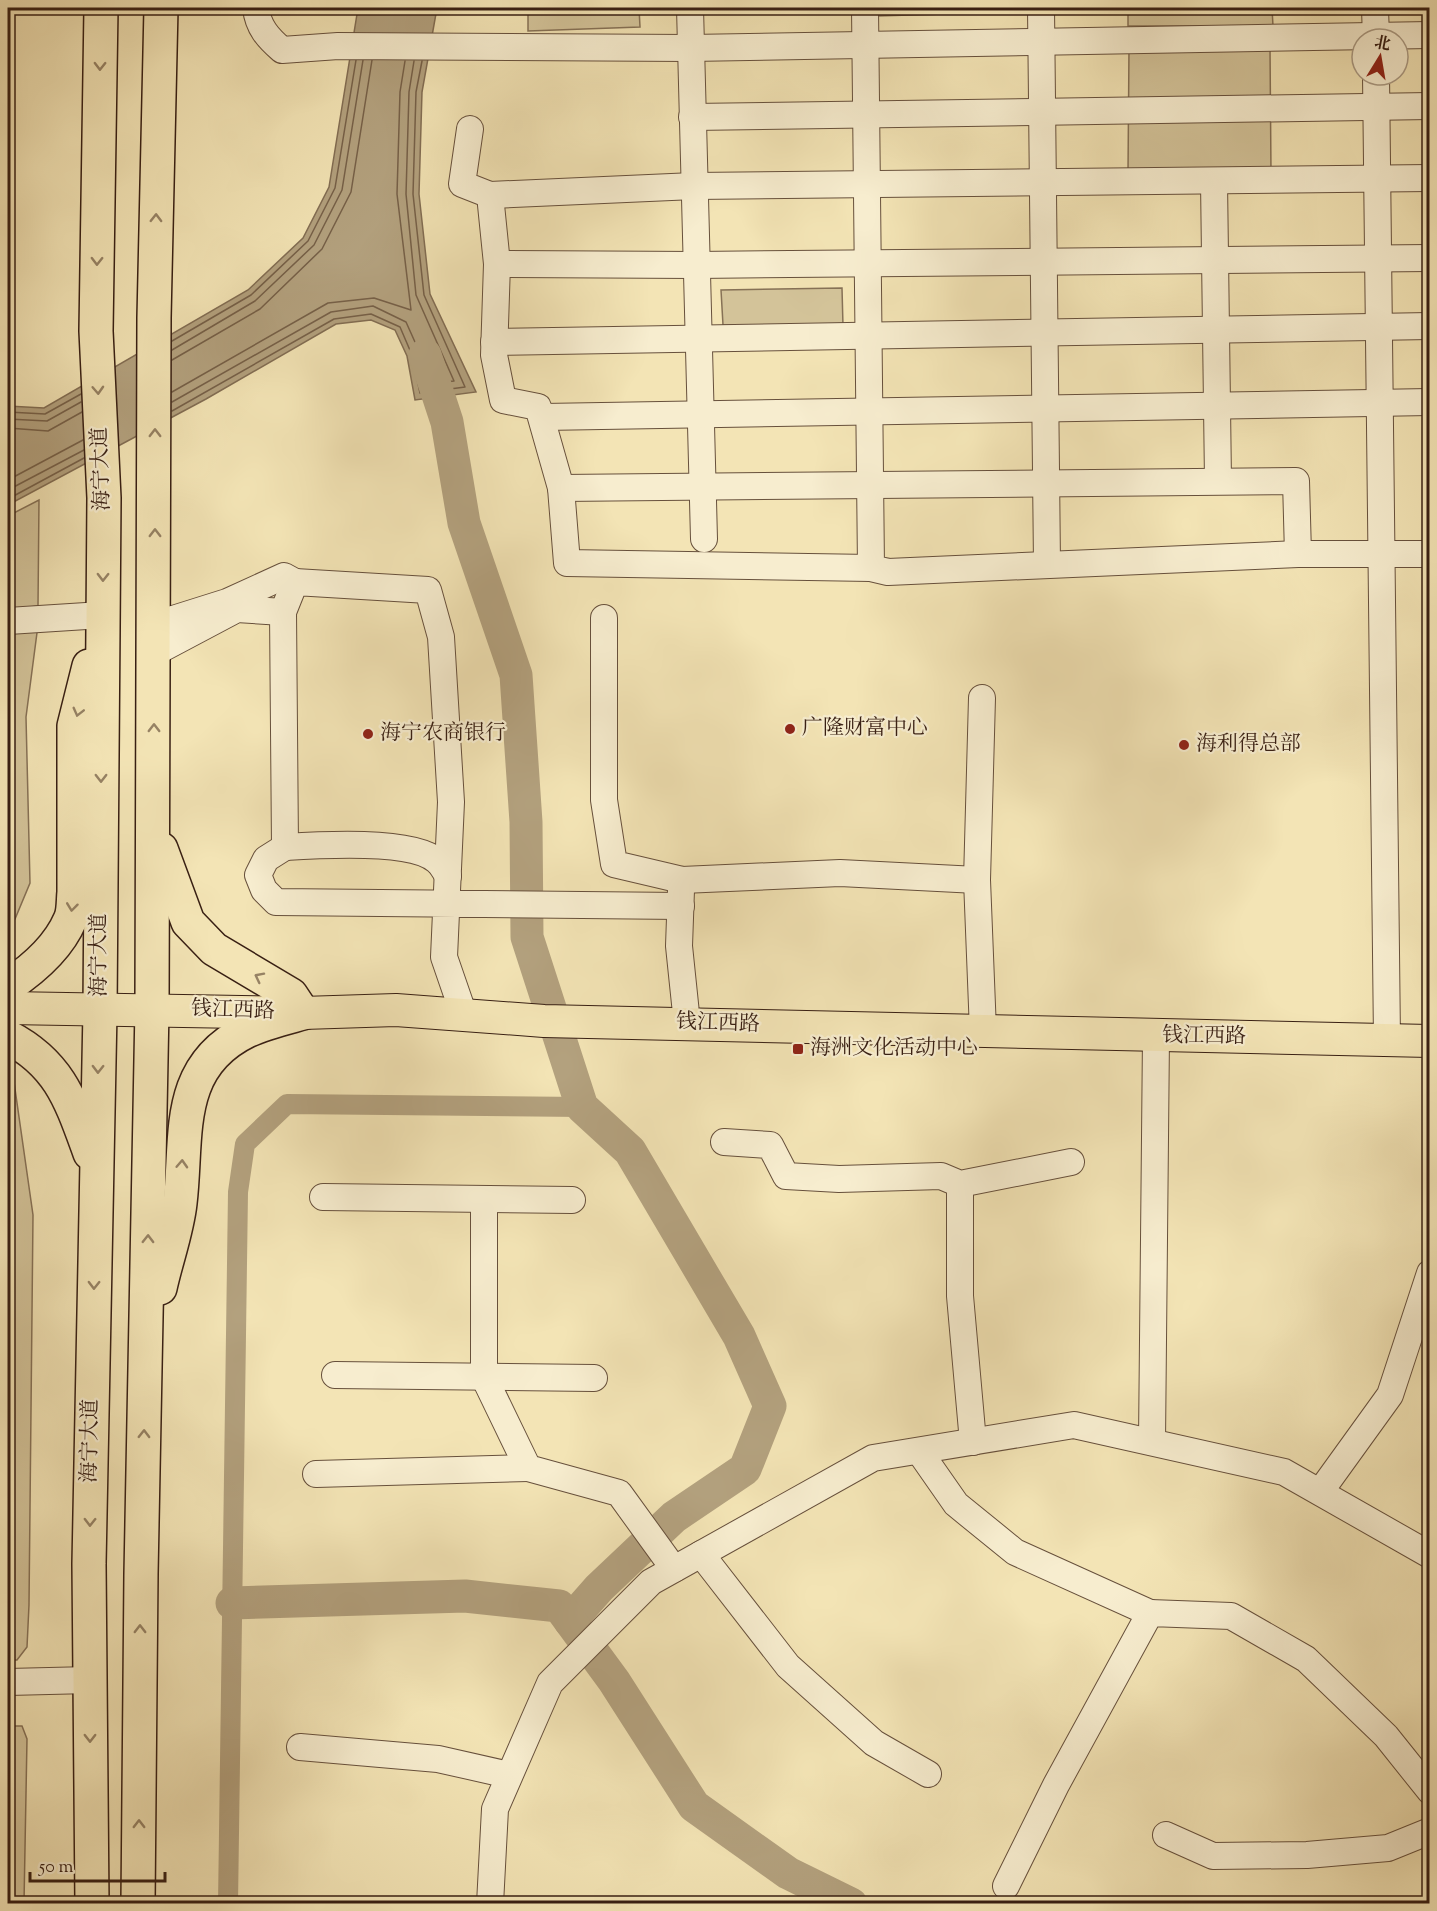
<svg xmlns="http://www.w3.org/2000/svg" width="1437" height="1911" font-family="'Sorts Mill Goudy','Noto Serif SC',serif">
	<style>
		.green { fill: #d3c399; stroke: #867156; stroke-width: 1.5 }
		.water { fill: #b3a17e; stroke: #826d53; stroke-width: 1.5 }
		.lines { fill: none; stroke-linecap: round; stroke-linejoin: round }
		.shore { stroke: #766048; stroke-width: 1.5 }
		.canal { stroke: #b3a17e; stroke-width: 20 }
		.river { stroke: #b3a17e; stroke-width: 33 }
		.minor-casing { stroke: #67503c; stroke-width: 28 }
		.major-casing { stroke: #381f13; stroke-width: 34 }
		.highway-casing { stroke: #381f13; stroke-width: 36 }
		.minor { stroke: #f7edcf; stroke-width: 26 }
		.major { stroke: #f3e4b5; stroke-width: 32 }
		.highway { stroke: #f3e4b5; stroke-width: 33 }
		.oneway { stroke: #968264 }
		.poi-dot { fill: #8f2418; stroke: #f7edcf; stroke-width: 2 }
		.labels { text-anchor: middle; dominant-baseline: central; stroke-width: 4.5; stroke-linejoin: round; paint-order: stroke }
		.street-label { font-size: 21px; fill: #381f13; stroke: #f7edcf }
		.poi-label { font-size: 21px; fill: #381f13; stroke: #f7edcf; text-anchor: start }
	</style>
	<rect width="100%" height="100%" fill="#f3e4b5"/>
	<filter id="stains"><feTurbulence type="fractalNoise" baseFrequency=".00333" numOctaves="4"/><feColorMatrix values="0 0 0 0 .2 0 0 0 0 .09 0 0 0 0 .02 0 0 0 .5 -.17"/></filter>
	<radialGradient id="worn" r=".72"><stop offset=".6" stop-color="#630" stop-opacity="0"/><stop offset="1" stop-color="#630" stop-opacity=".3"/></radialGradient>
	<g class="green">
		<path d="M528,8H639L640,27L528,31Z"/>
		<path d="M877,8H944L945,14L877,16Z"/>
		<path d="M1128,8H1272L1273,26H1128Z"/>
		<path d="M1129,48H1270L1271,173H1128Z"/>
		<path d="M842,288L843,326L723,325L721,290Z"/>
		<path d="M39,500L38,606L8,610V516Z"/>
		<path d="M38,625L26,717L30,883L15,919L8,925V627Z"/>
		<path d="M8,1077L14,1082L33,1215L29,1605L27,1647L17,1660H8Z"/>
		<path d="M8,1726H22L27,1739L24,1903H8Z"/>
	</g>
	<path class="water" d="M358,8H437L422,92L419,194L430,294L476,392L415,400L407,356L395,330L371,320L336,324L206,399L8,505V406L44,408L248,290L303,238L329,187Z"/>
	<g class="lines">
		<g class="shore">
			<path d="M172,341L251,295L308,241L335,188L356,60"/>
			<path d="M172,350L255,301L314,245L342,190L363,60"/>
			<path d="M172,360L260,309L322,249L351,192L372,60"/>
			<path d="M172,392L328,303L374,298L411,310L397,194L400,92L405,61"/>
			<path d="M172,402L331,312L373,306L406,322L419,351L426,384L454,381L416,295L406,194L409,92L414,61"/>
			<path d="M172,411L334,319L371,314L400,327L412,355L420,393L465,387L424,295L413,194L416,92L422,61"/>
			<path d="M8,412L45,414L81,394"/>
			<path d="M8,419L47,421L81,402"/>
			<path d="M8,428L48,431L82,412"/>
			<path d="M8,480L83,440"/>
			<path d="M8,490L84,450"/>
			<path d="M8,499L84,458"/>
		</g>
		<path class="canal" d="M228,1904L238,1192L245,1144L287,1104L582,1107"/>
		<g class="river">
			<path d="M425,355L447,422L464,523L516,675L526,822L527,937L582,1107L630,1151L739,1336L770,1406L745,1469L674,1517L599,1588L570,1621"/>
			<path d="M232,1603L465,1596L559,1606L614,1681L694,1806L788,1873L851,1904"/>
		</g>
		<g class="minor-casing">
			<g id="minor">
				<path d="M256,8C258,27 268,38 282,50L338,46L690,48L1430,35"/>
				<path d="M690,8L704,539"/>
				<path d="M865,8L871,568L888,572L1298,554H1430"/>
				<path d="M1041,8L1047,564"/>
				<path d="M1375,8L1376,39"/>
				<path d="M1376,75L1387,1040"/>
				<path d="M692,117L1430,106"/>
				<path d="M470,129L462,184L490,195L497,264L494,355L503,400L538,407L561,488L567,563L871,568"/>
				<path d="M1214,181L1218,481"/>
				<path d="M490,195L694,186L1430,178"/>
				<path d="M497,264L696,265L1430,258"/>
				<path d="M494,342L1430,326"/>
				<path d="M543,417L1430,402"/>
				<path d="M561,488L1296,481L1298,554"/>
				<path d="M604,618V800L614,864L682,880L840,873L977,880"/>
				<path d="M8,621L102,615"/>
				<path d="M154,625L227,602L284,576L295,582"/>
				<path d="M154,653L237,609L283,612"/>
				<path d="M982,698L977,880L983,1031"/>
				<path d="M285,847C317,845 413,839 437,861C441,864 445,871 448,876"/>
				<path d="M681,890L679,946L687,1023"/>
				<path d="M464,1015L444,957L451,802L441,637L428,590L295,582L283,612L285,847L266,859L258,875L264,890L276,902C411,903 546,904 681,906"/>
				<path d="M724,1142L770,1145L786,1176L839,1179L941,1176L960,1184L1071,1162"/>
				<path d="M960,1184V1296L973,1442"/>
				<path d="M323,1197L572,1200"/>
				<path d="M484,1199V1377L528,1468L619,1493L674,1569"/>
				<path d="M335,1375L594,1378"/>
				<path d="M1152,1442L1156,1036"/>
				<path d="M919,1451L956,1504L1015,1552L1150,1613"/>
				<path d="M316,1474L528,1468"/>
				<path d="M1320,1492L1390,1395L1430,1273"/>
				<path d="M701,1554L788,1666L874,1743L928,1774"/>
				<path d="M8,1682L90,1680"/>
				<path d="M300,1747L438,1759L509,1775"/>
				<path d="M1166,1835L1213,1856L1307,1855L1388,1848L1430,1831"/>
				<path d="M1006,1886L1056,1785L1150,1613L1231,1616L1306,1659L1386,1736L1430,1791"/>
				<path d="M490,1904L495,1809L550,1683L651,1582L873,1458L1074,1425L1284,1472L1430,1555"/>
			</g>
		</g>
		<g class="major-casing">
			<path id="major" d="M8,1008L303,1013L396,1010L544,1021L1430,1041"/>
		</g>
		<g class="highway-casing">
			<g id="highway">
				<path d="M8,986C32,970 58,948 70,920C74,912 73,901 74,892V726L89,666"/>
				<path d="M8,1037C60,1064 71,1101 90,1153"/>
				<path d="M160,1288C166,1260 177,1231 180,1203C188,1137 173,1067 247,1031C264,1023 285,1018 303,1013L291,995L214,949L188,922L161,849"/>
				<path d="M92,1904L89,1564L100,1011L104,498L96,331L101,8"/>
				<path d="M138,1904L141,1574L152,1008L154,318L161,8"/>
			</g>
		</g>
		<use href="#minor" class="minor"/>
		<use href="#major" class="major"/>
		<use href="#highway" class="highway"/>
	</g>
	<defs><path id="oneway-chevron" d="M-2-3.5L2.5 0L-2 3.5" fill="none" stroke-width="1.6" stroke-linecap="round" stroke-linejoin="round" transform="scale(1.5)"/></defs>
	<g class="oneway">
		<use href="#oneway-chevron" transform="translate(100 66) rotate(91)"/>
		<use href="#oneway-chevron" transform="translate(156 218) rotate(-89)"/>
		<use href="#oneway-chevron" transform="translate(97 261) rotate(91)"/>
		<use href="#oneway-chevron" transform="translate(98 390) rotate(87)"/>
		<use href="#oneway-chevron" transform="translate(155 433) rotate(-90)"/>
		<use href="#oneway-chevron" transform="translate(155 533) rotate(-90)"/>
		<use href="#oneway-chevron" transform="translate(103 577) rotate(91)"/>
		<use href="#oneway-chevron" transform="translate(78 712) rotate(104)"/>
		<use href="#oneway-chevron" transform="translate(154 728) rotate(-90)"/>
		<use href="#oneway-chevron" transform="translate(101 778) rotate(90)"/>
		<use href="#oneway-chevron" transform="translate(72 907) rotate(97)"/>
		<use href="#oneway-chevron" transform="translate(259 977) rotate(-153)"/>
		<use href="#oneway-chevron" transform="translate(98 1069) rotate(91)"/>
		<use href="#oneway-chevron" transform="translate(182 1164) rotate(-87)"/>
		<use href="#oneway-chevron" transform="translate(148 1239) rotate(-89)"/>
		<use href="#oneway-chevron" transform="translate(94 1285) rotate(91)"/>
		<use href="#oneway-chevron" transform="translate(144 1434) rotate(-89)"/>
		<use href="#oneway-chevron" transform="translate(90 1522) rotate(91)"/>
		<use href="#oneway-chevron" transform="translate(140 1629) rotate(-90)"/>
		<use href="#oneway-chevron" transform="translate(90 1738) rotate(90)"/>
		<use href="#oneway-chevron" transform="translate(139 1824) rotate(-90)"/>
	</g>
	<g class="poi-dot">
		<circle cx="790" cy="729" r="6"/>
		<circle cx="368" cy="734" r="6"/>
		<circle cx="1184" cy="745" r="6"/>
		<rect x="792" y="1043" width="12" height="12" rx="3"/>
	</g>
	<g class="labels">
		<g class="street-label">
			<text transform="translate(102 469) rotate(-92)">海宁大道</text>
			<text transform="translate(100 955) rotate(-90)">海宁大道</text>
			<text transform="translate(233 1011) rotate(2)">钱江西路</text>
			<text transform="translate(718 1024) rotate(2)">钱江西路</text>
			<text transform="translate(1204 1037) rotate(1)">钱江西路</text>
			<text transform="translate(91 1441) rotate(-89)">海宁大道</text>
		</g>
		<g class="poi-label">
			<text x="802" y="729">广隆财富中心</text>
			<text x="380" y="734">海宁农商银行</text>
			<text x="1196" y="745">海利得总部</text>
			<text x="810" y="1049">海洲文化活动中心</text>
		</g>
	</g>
	<rect width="1437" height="1911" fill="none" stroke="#f3e4b5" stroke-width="30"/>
	<rect x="9" y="9" width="1419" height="1893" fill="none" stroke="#381f13" stroke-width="3"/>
	<rect x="15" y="15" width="1407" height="1881" fill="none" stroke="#381f13" stroke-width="1.5"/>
	<g transform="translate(1380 57) rotate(11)"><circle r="28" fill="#f7edcf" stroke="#ab9b84" stroke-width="1.5"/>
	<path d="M0-4.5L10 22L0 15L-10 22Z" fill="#8f2418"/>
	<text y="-9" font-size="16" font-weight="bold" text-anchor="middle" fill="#381f13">北</text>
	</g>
	<path d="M30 1872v9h135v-9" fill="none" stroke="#381f13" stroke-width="3"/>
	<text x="39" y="1872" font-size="18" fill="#381f13" stroke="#f7edcf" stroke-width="4.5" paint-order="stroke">50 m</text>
	<rect width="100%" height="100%" filter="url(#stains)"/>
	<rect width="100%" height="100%" fill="url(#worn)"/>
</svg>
